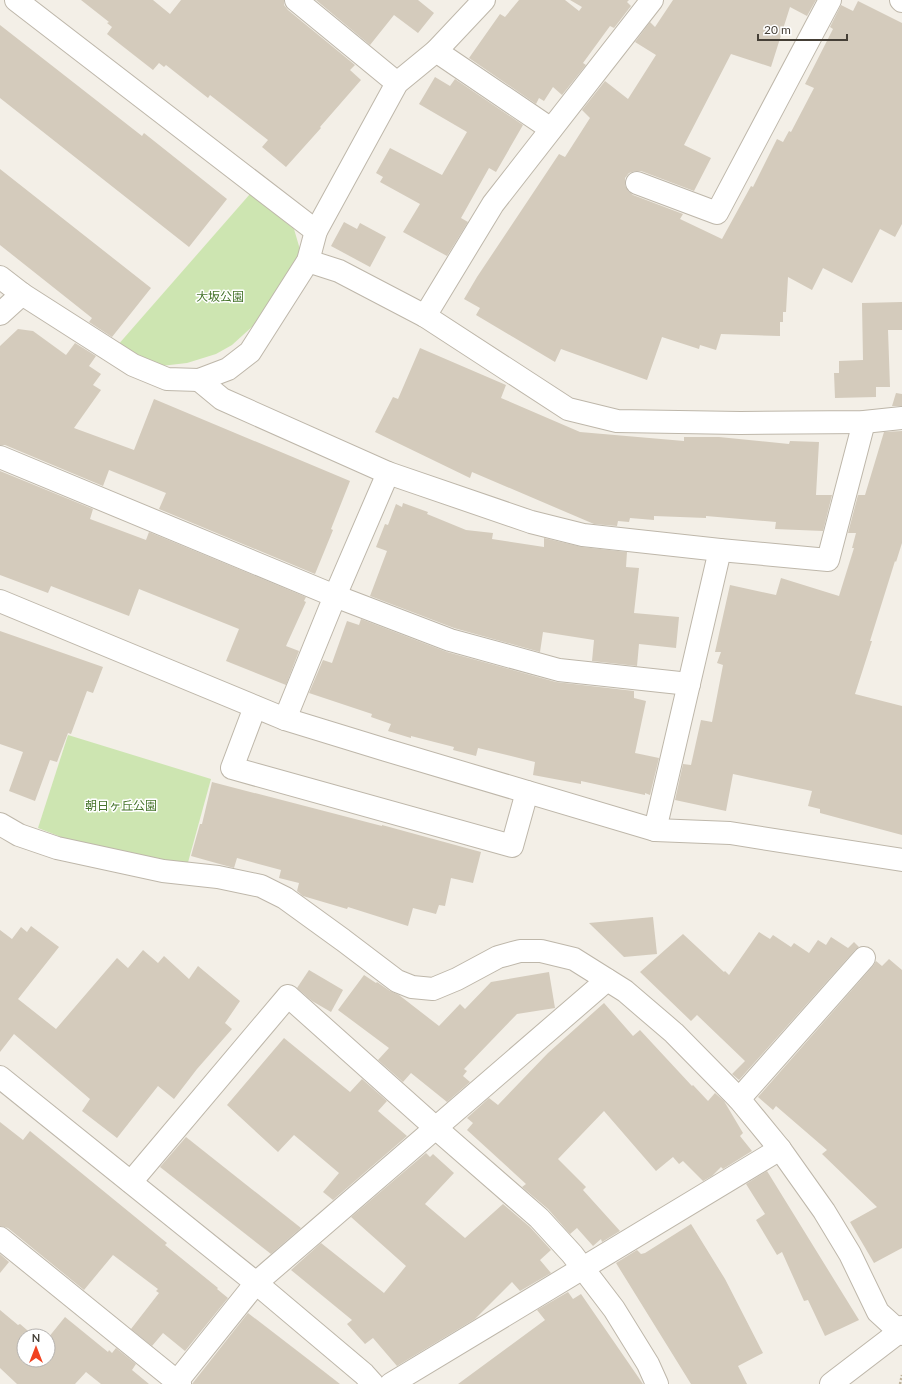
<svg xmlns="http://www.w3.org/2000/svg" width="902" height="1384" font-family="Lato,'Noto Sans JP',sans-serif">
	<style>
		.green { fill: #cde5b1 }
		.building { fill: #d4cbbc }
		.lines { fill: none; stroke-linecap: round; stroke-linejoin: round }
		.minor-casing { stroke: #beb7aa; stroke-width: 24 }
		.path { stroke: #bfb39b; stroke-width: 2.5; stroke-dasharray: 2 2; stroke-linecap: butt }
		.minor { stroke: #fff; stroke-width: 22 }
		.labels { text-anchor: middle; dominant-baseline: central; stroke-width: 3; stroke-linejoin: round; paint-order: stroke }
		.park-label { font-size: 12px; fill: #46742c; stroke: #fff }
	</style>
	<rect width="100%" height="100%" fill="#f3efe7"/>
	<g class="green">
		<path d="M250,194L294,229L301,253L254,325L232,345L216,354L187,363L161,366L117,346Z"/>
		<path d="M68,735L211,779L187,866L110,856L38,828Z"/>
	</g>
	<g class="building">
		<path d="M81,0H153L170,14L181,0H284V5L288,10L355,65L350,70L361,80L320,127L321,128L286,167L262,147L268,140L210,95L208,98L166,65L164,67L159,63L153,70L107,34L112,27L107,23L109,22Z"/>
		<path d="M316,0H418L434,13L418,33L394,15L370,45Z"/>
		<path d="M519,0H565L579,11L582,7L570,0H629L627,2L631,6L614,28L610,26L583,63L586,65L562,95L553,87L544,101L539,98L536,104L469,58L500,14L505,17Z"/>
		<path d="M673,0H816L807,16L790,7L771,67L731,54L684,145L711,158L694,191L641,171H635L629,173L625,178V185L628,191L633,195L683,214L680,219L722,239L751,186L753,187L777,139L783,142L789,131L791,132L814,88L805,84L833,29L830,27L841,5L853,11L858,1L902,23V224L895,237L880,229L852,283L823,268L812,290L788,277L786,312H783V322H780V336L721,334L716,350L700,345L699,349L662,337L647,380L561,349L555,362L476,315L480,308L464,299L477,277L559,154L565,157L590,118L582,110L605,81L628,99L656,55L635,42L650,22L655,27Z"/>
		<path d="M0,25L142,136L144,133L227,199L189,247L0,98Z"/>
		<path d="M435,77L450,86L455,79L523,125L496,172L489,168L461,218L468,222L447,256L403,232L420,204L380,182L383,177L376,173L390,148L442,175L467,132L419,104Z"/>
		<path d="M0,169L151,288L112,337L89,322L92,318L0,245Z"/>
		<path d="M344,222L357,229L360,223L386,237L370,267L331,246Z"/>
		<path d="M902,302V330H888L890,387H876V397L835,398L834,373H839V361L863,360L862,303Z"/>
		<path d="M18,329L33,331L66,355L75,343L96,356L89,366L101,374L93,385L101,390L74,428L134,450L154,399L350,481L331,529L333,530L315,574L159,509L166,493L109,470L103,486L5,445H0V346Z"/>
		<path d="M420,348L506,385L501,398L580,432L684,441V437H719L789,444L790,441L819,442L816,495H832L823,531L775,529L776,522L706,516V518L654,516V520L630,518L629,522L618,521L617,526L594,524L472,472L470,478L375,432L393,397L398,399Z"/>
		<path d="M896,393L902,394V406H892Z"/>
		<path d="M902,431V543L896,562L895,561L870,641H872L855,694L902,706V835L820,813V809L808,806L812,791L733,774L726,811L675,800L683,764L691,765L701,720L712,722L723,665L717,663L721,652H715L730,585L776,595L781,578L839,596L854,548H852L856,533H848L858,495H865L884,432Z"/>
		<path d="M0,471L93,509L90,519L146,540L149,532L306,597L304,601L306,602L286,646L299,651L286,685L226,661L239,629L139,589L129,616L51,586L48,593L0,575Z"/>
		<path d="M403,503L428,512L427,514L466,530L493,533L492,539L544,547V538L582,547L627,552L626,567L639,568L634,613L679,617L676,648L639,644L637,666L592,661L594,640L543,632L540,652L454,628L370,596L387,551L376,547L385,524L388,525L396,504L402,507Z"/>
		<path d="M361,619L447,652L556,682L634,691V698L646,701L635,753L659,758L650,795L645,793V795L581,781V784L533,775L535,762L478,748L476,756L453,750L454,747L411,736V738L388,731L391,724L371,717L372,714L309,693L323,660L332,663L347,621L359,625Z"/>
		<path d="M0,631L103,667L93,693L87,691L71,734L68,733L57,762L50,760L35,801L9,791L23,752L0,744Z"/>
		<path d="M212,782L382,826V825L481,852L473,883L451,878L445,906L439,905L436,914L413,908L408,926L348,907L347,909L303,896L297,891L299,883L279,878L281,870L237,858L234,868L191,856L200,824H202Z"/>
		<path d="M653,917L657,954L624,957L589,923Z"/>
		<path d="M31,926L59,947L18,999L56,1029L117,958L128,968L143,950L158,963L164,956L189,979L198,966L240,1001L225,1023L232,1029L197,1069L174,1099L158,1086L117,1138L82,1111L90,1099L14,1034L0,1052V930L12,939L21,927L27,932Z"/>
		<path d="M759,932L770,939L773,935L791,947L794,943L809,953L818,940L826,945L831,937L848,948L854,942L859,947L855,950L739,1080L732,1074L745,1061L697,1015L691,1021L640,972L683,934L724,972L725,971L729,975Z"/>
		<path d="M889,959L902,970V1248L874,1263L850,1222L877,1207L822,1154L827,1150L776,1106L773,1110L758,1097L873,966L876,961L882,966Z"/>
		<path d="M309,970L343,990L331,1012L312,1001L297,988Z"/>
		<path d="M549,972L555,1008L517,1014L464,1069L467,1071L463,1076L470,1082L447,1102L411,1073L403,1082L378,1060L389,1048L338,1010L364,975L376,983L377,982L390,991L399,995L439,1026L460,1004L465,1009L491,982Z"/>
		<path d="M604,1003L633,1036L640,1030L692,1086L693,1085L708,1101L715,1093L724,1101L743,1133L740,1136L752,1151L723,1169L721,1167L712,1176L703,1181L683,1161L679,1164L673,1157L656,1171L604,1111L558,1159L586,1187L583,1190L620,1231L602,1242L601,1239L593,1246L577,1228L570,1234L548,1209L522,1187L526,1184L467,1130L473,1123L467,1118L489,1098L498,1105L548,1053Z"/>
		<path d="M284,1038L350,1092L362,1079L387,1101L378,1111L407,1136L333,1200L323,1192L339,1173L294,1135L278,1152L227,1105Z"/>
		<path d="M0,1122L23,1140L30,1131L167,1243L165,1245L218,1288L217,1289L228,1298L185,1351L163,1333L152,1346L131,1329L159,1293L156,1291L158,1289L113,1255L84,1290L8,1228L0,1226Z"/>
		<path d="M186,1137L301,1228L271,1254L160,1167Z"/>
		<path d="M426,1153L430,1157L433,1154L454,1173L425,1204L465,1238L503,1204L530,1227L551,1250L540,1260L551,1273L520,1291L512,1282L475,1319L397,1366L373,1338L365,1344L347,1324L352,1320L291,1270L321,1243L384,1293L406,1266L351,1217Z"/>
		<path d="M767,1171L859,1320L825,1336L808,1300L804,1301L782,1252L777,1255L756,1220L765,1214L746,1184Z"/>
		<path d="M691,1224L725,1279L763,1353L738,1366L747,1384H691L616,1263L637,1250L641,1254L645,1253Z"/>
		<path d="M0,1254L9,1262L0,1273Z"/>
		<path d="M568,1292L573,1299L581,1294L643,1384H458L545,1320L537,1310Z"/>
		<path d="M0,1310L18,1325L20,1324L34,1336H24V1360H48V1338L65,1317L108,1352L109,1350L112,1353L116,1348L136,1364L132,1370L149,1384H101L86,1372L75,1384H17L0,1368Z"/>
		<path d="M248,1313L313,1363L340,1384H192Z"/>
	</g>
	<g class="lines">
		<g class="minor-casing">
			<g id="minor">
				<path d="M16,0L316,231"/>
				<path d="M296,0L397,83"/>
				<path d="M901,0L902,1"/>
				<path d="M436,51L551,129"/>
				<path d="M637,183L717,213L830,0"/>
				<path d="M308,261L339,271L425,316L568,409L617,421L740,423L864,422L902,418"/>
				<path d="M0,277L22,294L133,365L167,379L199,380L228,369L250,352L308,261L316,231L397,83L436,51L484,0"/>
				<path d="M0,314L22,294"/>
				<path d="M425,316L493,204L652,0"/>
				<path d="M199,380L222,399L388,473L531,522L583,535L720,550L828,560L864,422"/>
				<path d="M0,457L335,596L450,640L559,670L689,684"/>
				<path d="M0,601L285,719L386,750L655,830L730,833L902,860"/>
				<path d="M255,707L232,768L512,846L527,792"/>
				<path d="M285,719L335,596L388,473"/>
				<path d="M0,824L19,835L57,848L163,871L218,877L261,886L285,898L343,940L397,981L412,987L433,989L457,979L498,957L520,951H541L574,959L625,991L674,1033L739,1099L780,1149L824,1211L850,1254L878,1312L902,1334"/>
				<path d="M655,830L720,550"/>
				<path d="M0,1077L256,1283L364,1374L373,1384"/>
				<path d="M739,1099L864,958"/>
				<path d="M131,1182L288,996L438,1130L539,1218L572,1254L614,1309L648,1364L657,1384"/>
				<path d="M0,1238L180,1384"/>
				<path d="M175,1384L256,1283L607,980"/>
				<path d="M391,1384L780,1149"/>
				<path d="M831,1384L899,1332L902,1327"/>
			</g>
		</g>
		<path class="path" d="M900,1384L902,1375"/>
		<use href="#minor" class="minor"/>
	</g>
	<g class="labels">
		<g class="park-label">
			<text x="220" y="296">大坂公園</text>
			<text x="121" y="805">朝日ヶ丘公園</text>
		</g>
	</g>
	<g transform="translate(36 1348)"><circle r="19" fill="#ffffff" stroke="#b5b2af"/>
	<path d="M0-3L7 15L0 10L-7 15Z" fill="#f14220"/>
	<text y="-6" font-size="11" font-weight="bold" text-anchor="middle" fill="#453f36">N</text>
	</g>
	<path d="M758 34v6h89v-6" fill="none" stroke="#453f36" stroke-width="2"/>
	<text x="764" y="34" font-size="12" fill="#453f36" stroke="#ffffff" stroke-width="3" paint-order="stroke">20 m</text>
</svg>
